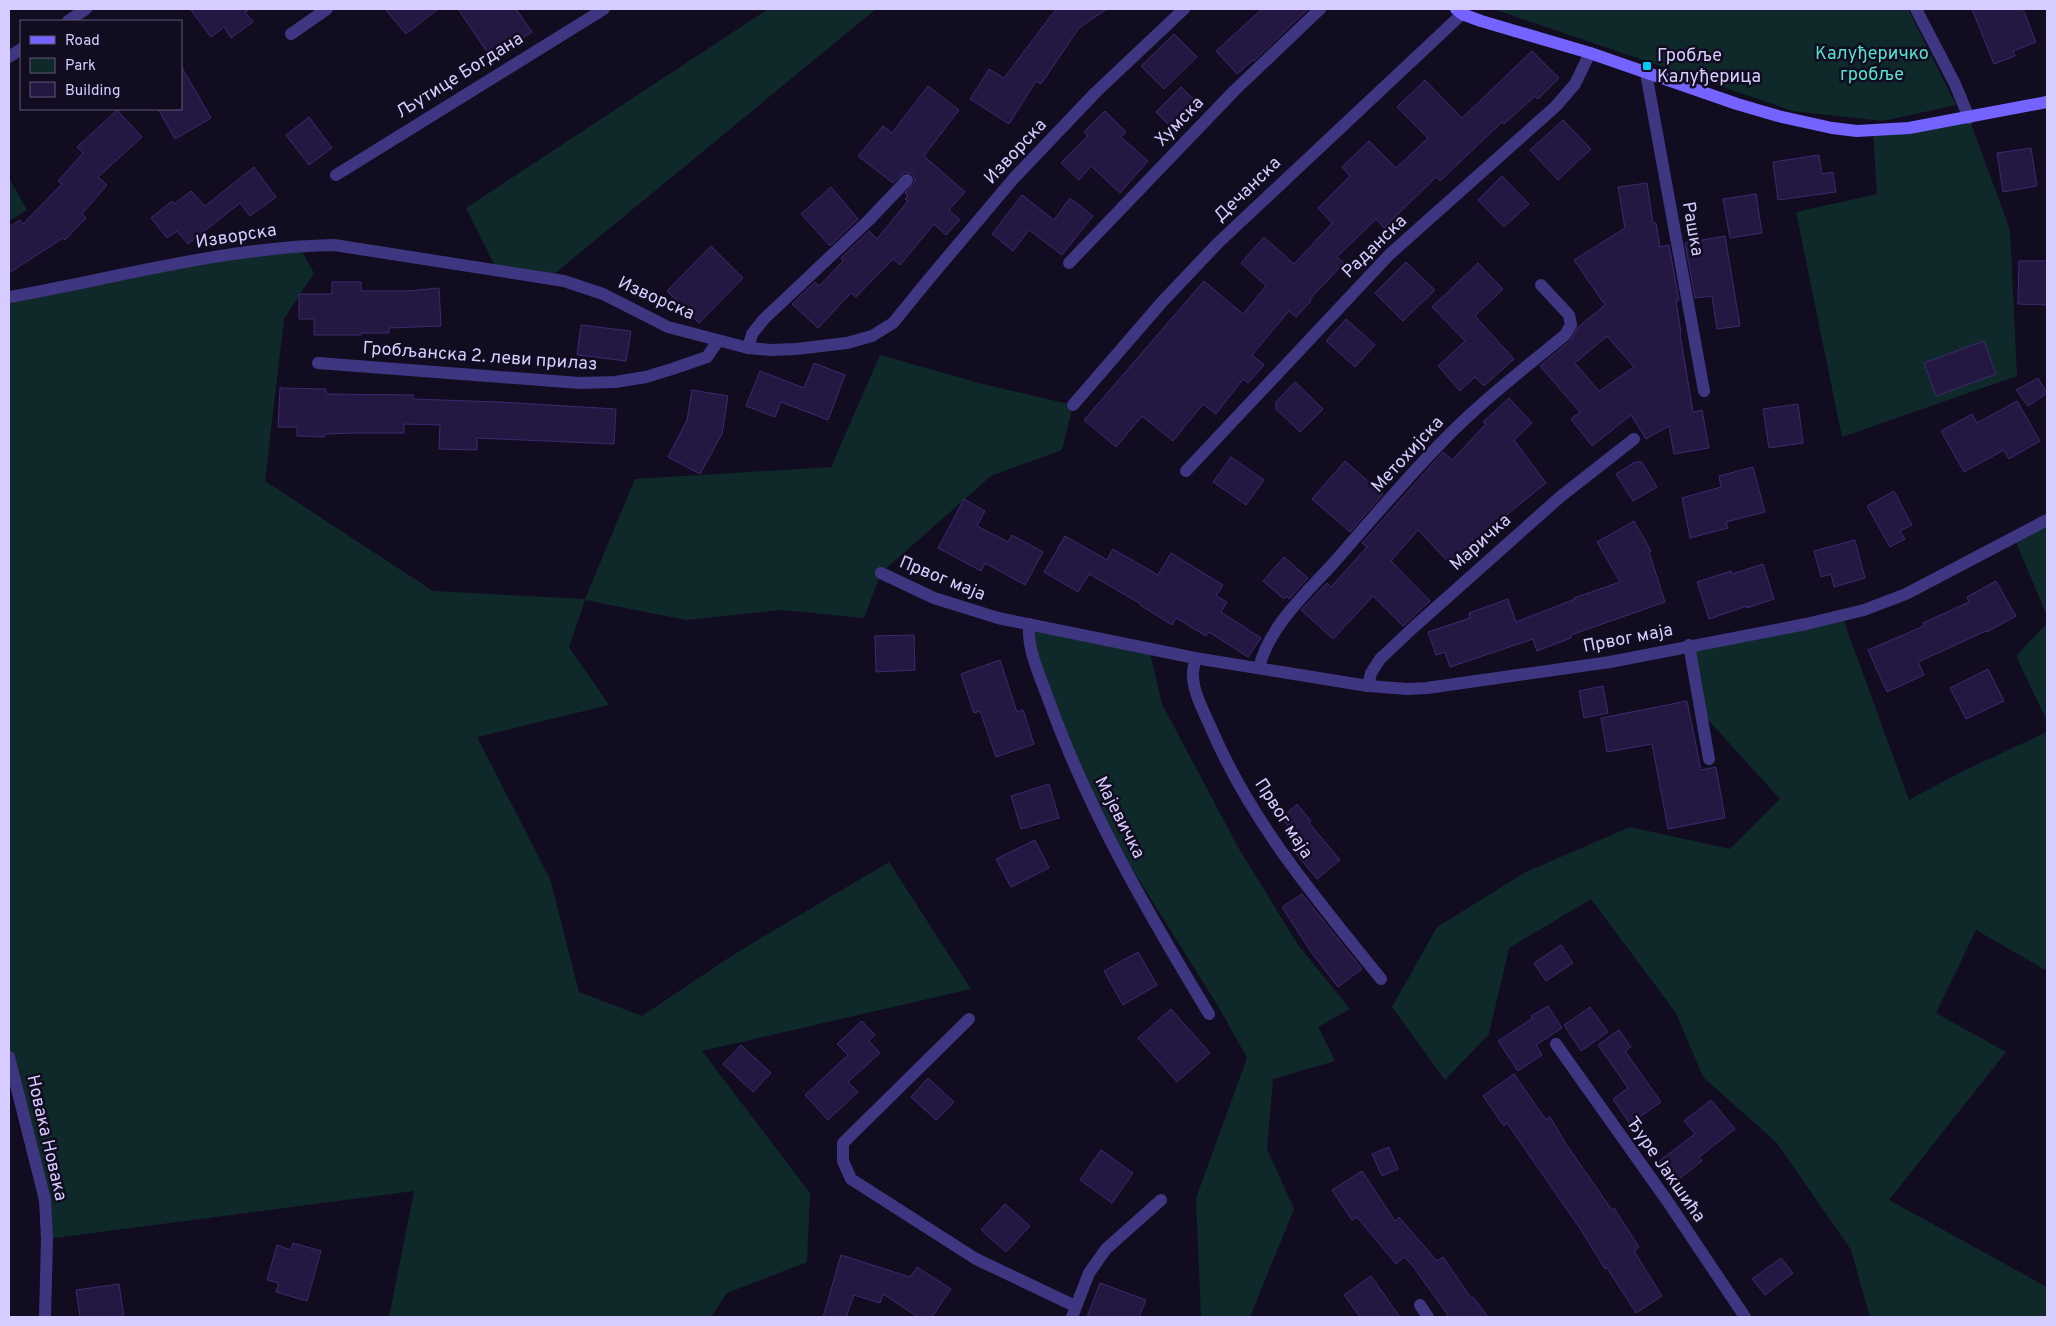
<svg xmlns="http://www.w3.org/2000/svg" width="2056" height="1326" font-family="Overpass,sans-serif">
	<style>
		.green { fill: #0f292b }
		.building { fill: #241842; stroke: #3d296e; fill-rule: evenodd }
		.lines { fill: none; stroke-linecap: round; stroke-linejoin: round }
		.street { stroke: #3f3681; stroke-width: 12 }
		.secondary { stroke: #7463ff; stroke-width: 12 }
		.poi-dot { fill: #00caf7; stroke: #110c20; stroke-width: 2 }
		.labels { text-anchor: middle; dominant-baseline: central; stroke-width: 5; stroke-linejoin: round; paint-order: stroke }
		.park-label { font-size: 18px; fill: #56e1ca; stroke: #110c20 }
		.poi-label { font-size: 18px; fill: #d6ccff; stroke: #110c20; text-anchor: start }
		.street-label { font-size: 18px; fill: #d6ccff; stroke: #110c20 }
	</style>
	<rect width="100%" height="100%" fill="#110c20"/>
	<g class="green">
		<path d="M768,9H876L548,279L497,270L466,208Z"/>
		<path d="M1493,9H1908L1956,105L1883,121L1793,111Z"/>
		<path d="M1969,118L2010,230L2017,376L1842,437L1796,212L1877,194L1873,130Z"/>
		<path d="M9,178L27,210L9,221Z"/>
		<path d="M299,246L314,273L284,319L265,481L433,591L585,599L635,479L831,467L880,355L979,383L1073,405L1062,450L991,476L881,573L864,618L781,610L686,620L585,600L569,647L609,705L477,737L550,879L579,992L642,1016L736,953L889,862L971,989L702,1051L810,1193L807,1262L727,1293L711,1317H389L414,1191L47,1239L9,1062V297Z"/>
		<path d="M2047,519V616L2014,537Z"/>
		<path d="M1842,616L1909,800L1963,771L2047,732V971L1976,930L1936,1013L2006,1052L1889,1200L2047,1287V1317H1870L1851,1250L1777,1143L1703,1077L1676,1013L1591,899L1509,948L1489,1034L1445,1080L1392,1007L1437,927L1526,872L1630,827L1730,849L1780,799L1700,711L1689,645Z"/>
		<path d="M2047,623V721L2016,656Z"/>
		<path d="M1029,624L1149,649L1162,704L1238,847L1298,945L1350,1009L1318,1027L1335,1061L1273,1079L1267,1149L1294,1209L1250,1317H1201L1196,1198L1247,1058L1221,1011L1086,795L1045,690Z"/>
	</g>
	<g class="building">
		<path d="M190,9H250L245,12L253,22L231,38L224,27L211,37Z"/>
		<path d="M385,9H438L406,34Z"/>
		<path d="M458,9H516L532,32L492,59Z"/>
		<path d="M1056,9H1107L1079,28L1041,84L1036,81L1009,124L970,99L989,69L1004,78Z"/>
		<path d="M1262,9H1308L1254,61L1253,60L1237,74L1216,51Z"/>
		<path d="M1972,9H2023L2036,42L2013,51L2015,56L1994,64Z"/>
		<path d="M1174,34L1197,57L1164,89L1141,66Z"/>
		<path d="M1532,51L1559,78L1538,99L1535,96L1504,124L1502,122L1440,181L1436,177L1384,228L1376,219L1337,257L1344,263L1310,299L1311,301L1296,317L1289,311L1252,355L1264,365L1248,383L1243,379L1216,414L1203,404L1173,441L1142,416L1116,447L1084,420L1204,281L1243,314L1266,286L1241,263L1264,237L1294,264L1332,223L1318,208L1350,176L1342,167L1369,141L1396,168L1428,138L1397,107L1425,80L1462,118Z"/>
		<path d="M181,66L211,118L175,139L158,109H181Z"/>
		<path d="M928,86L959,110L924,156L965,192L949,210L960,220L946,235L934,224L900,265L893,259L856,297L851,293L818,328L792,304L815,282L819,286L843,261L841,258L869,231L877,239L908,201L905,199L908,196L905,193L915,181L913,174L905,172L893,183L858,156L883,126L892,133Z"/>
		<path d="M1181,87L1202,107L1177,133L1156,112Z"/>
		<path d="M117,110L142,137L98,177L107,185L82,214L86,218L65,240L63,238L9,273V227L20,220L23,224L62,184L58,181L83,153L77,147Z"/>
		<path d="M1105,111L1126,132L1121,137L1148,161L1120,193L1091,166L1079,180L1061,163L1088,136L1084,132Z"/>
		<path d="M309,117L332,148L309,165L286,135Z"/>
		<path d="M1563,120L1591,149L1558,180L1530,150Z"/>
		<path d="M2031,148L2037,186L2003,192L1997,153Z"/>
		<path d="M1819,155L1822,174L1833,172L1836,192L1778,200L1773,162Z"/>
		<path d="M254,167L276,197L250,216L240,203L188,244L177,231L167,238L151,218L172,201L174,204L191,191L205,206Z"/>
		<path d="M1502,176L1529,204L1504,227L1478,200Z"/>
		<path d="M1647,183L1653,223H1656L1660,247L1669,245L1679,300L1676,301L1681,333L1680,334L1693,412L1702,410L1709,448L1674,454L1669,426L1646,439L1631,415L1592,446L1571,419L1580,412L1540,366L1570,341L1578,327L1605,305L1574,260L1625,228L1618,187ZM1607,336L1634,367L1599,391L1575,363Z"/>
		<path d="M831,187L858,219L830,246L801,214Z"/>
		<path d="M1756,194L1762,233L1730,238L1723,199Z"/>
		<path d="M1022,195L1054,220L1070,198L1093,216L1062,255L1029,230L1013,251L992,234Z"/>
		<path d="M1725,236L1740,326L1717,329L1712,296L1695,298L1685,243Z"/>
		<path d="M711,246L743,278L699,323L667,291Z"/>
		<path d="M2019,261H2047V305L2018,304Z"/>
		<path d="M1406,262L1435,290L1403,321L1375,293Z"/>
		<path d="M1478,263L1503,289L1475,316L1514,359L1484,386L1475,377L1460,391L1438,366L1465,341L1432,307Z"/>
		<path d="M332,282H361V291H408L439,288L441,326L389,328V333H361V335H314V319H299V294H332Z"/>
		<path d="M1346,319L1375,345L1355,367L1326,341Z"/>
		<path d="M581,325L631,331L626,361L577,355Z"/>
		<path d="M1984,341L1996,374L1936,396L1924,363Z"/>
		<path d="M814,363L845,375L828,420L781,402L775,417L746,406L760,371L804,388Z"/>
		<path d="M2038,378L2047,393L2028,406L2016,390Z"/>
		<path d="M1295,382L1323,409L1300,432L1276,409V402Z"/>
		<path d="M280,388L326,389V394L413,395V399L500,402L616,409L614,444L477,438V450L439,449L440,425L404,424V433H355L325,434L324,437L297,436V427H278Z"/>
		<path d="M692,390L728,396L722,434L700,474L668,457L687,420Z"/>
		<path d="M1509,398L1532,423L1514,440L1546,483L1510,512L1453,567L1418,530L1391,561L1430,601L1403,626L1373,596L1333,639L1301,610L1327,583L1331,587L1367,547L1362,543L1443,452L1452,460L1486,424L1483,422Z"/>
		<path d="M2017,401L2040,441L2009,459L2004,450L1964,472L1941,431L1972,414L1977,423Z"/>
		<path d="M1798,404L1803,443L1769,448L1763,409Z"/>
		<path d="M1231,457L1264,480L1246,505L1213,482Z"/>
		<path d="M1345,461L1383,494L1350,532L1312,499Z"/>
		<path d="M1635,462H1642L1657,487L1633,501L1616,474Z"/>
		<path d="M1753,467L1765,512L1726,522L1728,528L1690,538L1682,498L1721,487L1719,476Z"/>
		<path d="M1894,491L1912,525L1900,531L1905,539L1890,547L1867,506Z"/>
		<path d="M964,499L985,511L977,526L1008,542L1012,535L1043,552L1025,585L985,563L981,571L938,548Z"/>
		<path d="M1634,521L1651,551L1649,552L1665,602L1571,635V638L1537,651L1533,639L1450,667L1445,652L1436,655L1428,632L1470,618L1469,613L1508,599L1516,622L1575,599L1574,598L1620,582L1597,542Z"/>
		<path d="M1065,536L1107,560L1113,549L1158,575L1171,553L1223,585L1216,596L1227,602L1221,612L1261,638L1248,657L1209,632L1206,636L1176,618L1172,625L1140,605L1141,604L1089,574L1078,592L1044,572Z"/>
		<path d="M1855,540L1865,578L1834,587L1831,574L1821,577L1814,551Z"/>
		<path d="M1284,557L1308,578L1289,599L1286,596L1284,599L1263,581Z"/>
		<path d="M1763,564L1774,599L1747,608V606L1709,619L1697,582L1731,571L1732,574Z"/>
		<path d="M1996,581L2016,616L1987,632L1986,631L1918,662L1924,675L1887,692L1868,650L1924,626L1923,623L1969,602L1967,597Z"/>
		<path d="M914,635L915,670L876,672L875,636Z"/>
		<path d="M1000,660L1017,712L1023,710L1034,744L996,757L980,711L974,713L961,674Z"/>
		<path d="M1988,669L2004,701L1966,719L1950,688Z"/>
		<path d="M1603,686L1608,713L1584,718L1579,691Z"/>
		<path d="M1687,701L1701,770L1716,767L1725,818L1668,829L1652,744L1607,752L1601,718Z"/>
		<path d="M1049,784L1059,818L1021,829L1011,796Z"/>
		<path d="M1297,804L1311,821L1309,823L1340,860L1317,879L1292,849L1302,841L1281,818Z"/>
		<path d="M1035,840L1049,868L1011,887L996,859Z"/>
		<path d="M1302,894L1362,969L1338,987L1311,952L1282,907Z"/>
		<path d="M1561,945L1573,963L1546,981L1534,963Z"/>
		<path d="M1138,952L1157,985L1123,1005L1104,971Z"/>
		<path d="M1548,1006L1562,1028L1536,1045L1542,1055L1518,1071L1498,1041L1533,1018L1531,1016Z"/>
		<path d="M1590,1007L1608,1032L1581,1051L1564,1025Z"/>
		<path d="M1171,1009L1210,1053L1177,1082L1138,1038Z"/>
		<path d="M862,1021L875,1035L869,1041L880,1053L848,1082L858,1092L828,1120L805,1095L848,1055L837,1044Z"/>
		<path d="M1619,1030L1631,1047L1625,1051L1661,1102L1630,1124L1613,1099L1628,1088L1598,1045Z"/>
		<path d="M741,1045L771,1073L753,1092L723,1064Z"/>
		<path d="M1514,1074L1546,1120L1550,1117L1566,1144L1612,1210L1614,1208L1639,1247L1634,1251L1662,1296L1636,1313L1607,1268L1605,1269L1581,1230L1507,1123L1504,1126L1483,1096Z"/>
		<path d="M928,1078L954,1102L936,1120L911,1097Z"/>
		<path d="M1711,1100L1735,1129L1699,1157L1702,1161L1674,1183L1658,1162L1695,1134L1684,1121Z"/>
		<path d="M1389,1147L1398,1169L1382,1176L1372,1154Z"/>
		<path d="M1101,1150L1133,1173L1112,1203L1080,1180Z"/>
		<path d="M1362,1171L1395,1221L1399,1217L1437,1261L1443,1257L1471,1298L1473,1297L1488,1317H1445L1448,1315L1412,1265L1404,1257L1396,1264L1357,1217L1352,1220L1332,1190Z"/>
		<path d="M1005,1204L1030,1226L1006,1252L981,1230Z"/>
		<path d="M293,1243L321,1251L307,1301L276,1292L279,1283L267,1280L277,1245L291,1250Z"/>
		<path d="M841,1255L910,1277L917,1267L951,1289L932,1317H918L883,1294L880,1303L854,1295L846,1317H823Z"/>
		<path d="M1781,1258L1793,1273L1765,1295L1752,1279Z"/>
		<path d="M1371,1276L1400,1317H1360L1344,1295Z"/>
		<path d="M1100,1283L1146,1300L1139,1317H1087Z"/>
		<path d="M119,1284L124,1317H80L76,1290Z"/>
	</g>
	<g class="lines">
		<g class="street">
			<path d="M1916,9L1955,84L1969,118"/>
			<path d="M68,21L86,9"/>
			<path d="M291,34L327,9"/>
			<path d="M9,57L21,49"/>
			<path d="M1646,73L1704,391"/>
			<path d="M336,175L604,9"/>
			<path d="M1069,263L1234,91L1320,9"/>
			<path d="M9,297C116,278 225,247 334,245L564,281L603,294L668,327L748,348L771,350L796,349L847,343L872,336L893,323L928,280L1014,178L1096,92L1184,9"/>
			<path d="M748,348L752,334L764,319L869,220L907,180"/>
			<path d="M318,363L580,383L615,382L646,377L672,369L707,357L718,341"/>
			<path d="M1073,405L1162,302L1218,243L1462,14"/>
			<path d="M1186,471L1390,254L1556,106L1575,84L1590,53"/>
			<path d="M881,573L934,598L998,618L1195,658L1368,686L1407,689L1427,688L1610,662L1806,624L1864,610L1906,594L2047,520"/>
			<path d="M1029,624C1027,650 1040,676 1049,701C1089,812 1148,913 1209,1014"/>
			<path d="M1689,645L1709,759"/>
			<path d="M1195,658C1195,664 1192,671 1193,677C1194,694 1204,712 1211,728C1251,822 1317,900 1381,979"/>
			<path d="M1259,668C1269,625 1309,591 1338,558C1371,520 1404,481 1439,445C1477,405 1522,370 1565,335L1571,325L1569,315L1541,285"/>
			<path d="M1368,686L1371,673L1380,659L1414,627L1560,497L1634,439"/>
			<path d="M969,1019L843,1143V1161L851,1179L976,1259L1075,1306"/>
			<path d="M1556,1044L1668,1202L1745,1317"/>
			<path d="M9,1057L45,1200L47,1239L45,1317"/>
			<path d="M1420,1305L1428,1317"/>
			<path d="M1072,1317L1089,1273L1106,1249L1161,1200"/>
		</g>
		<path class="secondary" d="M1456,9L1462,14L1481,21L1590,53L1737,104L1778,116L1832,128L1857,131L1909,128L2047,102"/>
	</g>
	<rect class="poi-dot" x="1642" y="61" width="10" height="10" rx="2.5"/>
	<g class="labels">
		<g class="park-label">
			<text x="1872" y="54">Калуђеричко<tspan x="1872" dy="21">гробље</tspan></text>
		</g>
		<g class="poi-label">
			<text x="1657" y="56">Гробље<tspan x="1657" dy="21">Калуђерица</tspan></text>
		</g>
		<g class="street-label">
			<text transform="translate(460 76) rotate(-32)">Љутице Богдана</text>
			<text transform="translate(1180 122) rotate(-46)">Хумска</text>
			<text transform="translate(1016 152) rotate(-47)">Изворска</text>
			<text transform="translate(1248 190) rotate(-44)">Дечанска</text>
			<text transform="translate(1692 229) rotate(80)">Рашка</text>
			<text transform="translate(236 237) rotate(-9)">Изворска</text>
			<text transform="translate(1375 247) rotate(-44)">Раданска</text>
			<text transform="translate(656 299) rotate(24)">Изворска</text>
			<text transform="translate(480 357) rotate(4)">Гробљанска 2. леви прилаз</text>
			<text transform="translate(1408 455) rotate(-47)">Метохијска</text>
			<text transform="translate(1481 543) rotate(-42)">Маричка</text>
			<text transform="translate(942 579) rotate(22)">Првог маја</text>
			<text transform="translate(1628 639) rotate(-11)">Првог маја</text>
			<text transform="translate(1119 818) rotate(63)">Мајевичка</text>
			<text transform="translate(1283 819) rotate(57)">Првог маја</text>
			<text transform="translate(46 1138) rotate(77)">Новака Новака</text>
			<text transform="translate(1665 1170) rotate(55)">Ђуре Јакшића</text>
		</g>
	</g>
	<rect width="2056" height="1326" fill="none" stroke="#d6ccff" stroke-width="20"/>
	<rect x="20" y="20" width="162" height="90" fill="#110c20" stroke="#605979"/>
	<rect x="30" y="36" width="25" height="8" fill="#7463ff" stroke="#605979"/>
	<text x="65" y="45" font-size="15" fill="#d6ccff">Road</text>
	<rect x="30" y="58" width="25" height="15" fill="#0f292b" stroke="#605979"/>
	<text x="65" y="70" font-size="15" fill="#d6ccff">Park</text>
	<rect x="30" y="82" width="25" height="15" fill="#241842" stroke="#605979"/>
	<text x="65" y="95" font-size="15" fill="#d6ccff">Building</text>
</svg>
